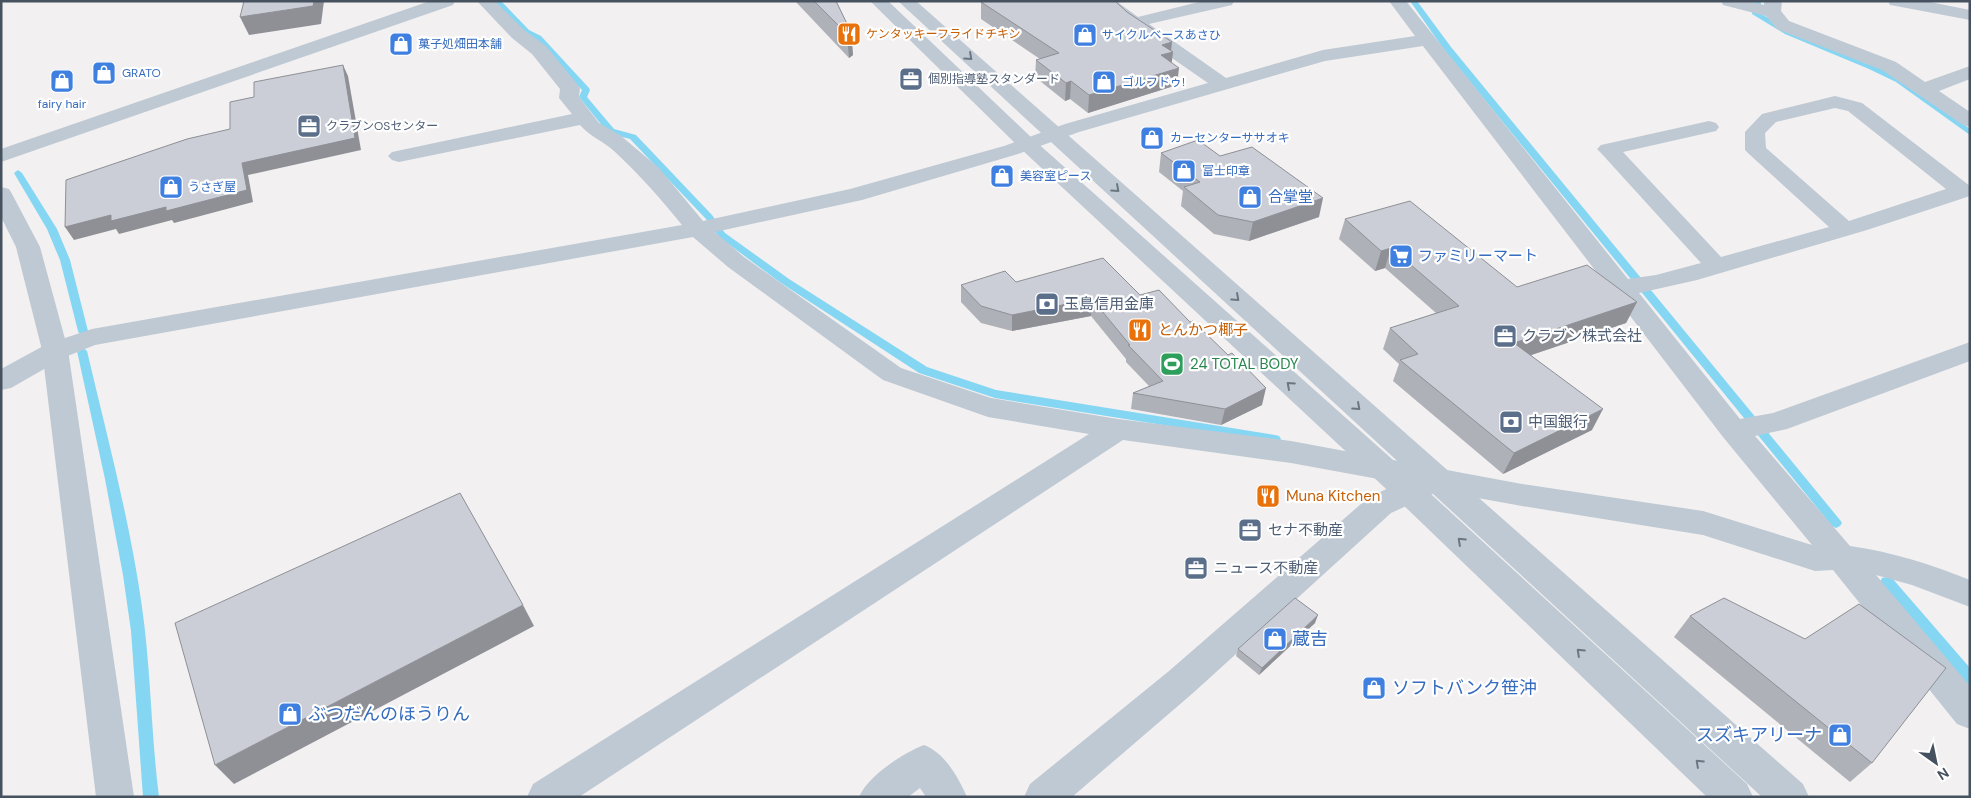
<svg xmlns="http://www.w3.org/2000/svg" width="1971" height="798" font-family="'DM Sans','Noto Sans JP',sans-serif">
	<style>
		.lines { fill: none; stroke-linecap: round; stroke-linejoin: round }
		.stream { fill: #85d6f3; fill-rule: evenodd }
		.minor { fill: #bfc9d3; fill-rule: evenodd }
		.tertiary { fill: #bfc9d3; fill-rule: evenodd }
		.wall { fill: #afb1b8 }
		.shaded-wall { fill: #8e9096 }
		.building { fill: #cbced6; stroke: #8e9096 }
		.oneway { stroke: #6a7682 }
		.labels { text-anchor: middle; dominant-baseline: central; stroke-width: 4.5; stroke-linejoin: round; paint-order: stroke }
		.far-food-label { font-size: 12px; fill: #c56008; stroke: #fff; text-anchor: start }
		.far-shop-label { font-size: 12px; fill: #366cbe; stroke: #fff; text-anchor: start }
		.far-service-label { font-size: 12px; fill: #4e5e75; stroke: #fff; text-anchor: start }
		.shop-label { font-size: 15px; fill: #366cbe; stroke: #fff; text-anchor: start }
		.service-label { font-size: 15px; fill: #4e5e75; stroke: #fff; text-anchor: start }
		.food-label { font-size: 15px; fill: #c56008; stroke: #fff; text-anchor: start }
		.leisure-label { font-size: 15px; fill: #27864d; stroke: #fff; text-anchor: start }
		.near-shop-label { font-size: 18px; fill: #366cbe; stroke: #fff; text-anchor: start }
	</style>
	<rect width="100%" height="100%" fill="#f2f0f0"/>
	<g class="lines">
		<g class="stream">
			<path d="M494,1H501L529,30L541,36L589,88L590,90L587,97L614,129L636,135L712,215L725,233L789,279L927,367L996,390L1275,435L1279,436L1281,439L1279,442L1275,443L995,398L919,373L781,283L719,237L706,219L630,139L608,133L579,97L582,90L535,40L523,34Z"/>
			<path d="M1410,1H1417L1451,47L1840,520L1842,523L1840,526L1836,528L1832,526L1445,51Z"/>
			<path d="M1754,1H1761L1760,13C1796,36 1836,48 1874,65C1910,81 1939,106 1970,129V135L1896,82L1869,69L1785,34L1752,14Z"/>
			<path d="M18,170L22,173L57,229L70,260L88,331L87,333H79L78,331L60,260L47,229L14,173Z"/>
			<path d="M82,347L87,351C107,436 130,521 142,607C151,670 151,734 159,797H143L131,631L123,575L105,479L77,351Z"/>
			<path d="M1887,577L1892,578L1970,668V685L1965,683L1882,586L1880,582L1882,578Z"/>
		</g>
		<g class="minor">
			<path d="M477,1H495L524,30L546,46L577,84L580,88L579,97L599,123L620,135L659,168L703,221L850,189L1004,146L1065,124L1208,83L1127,27L1096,1H1116L1138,17L1203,1H1234L1232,5L1149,24L1226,78L1323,50L1415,36L1389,1H1406L1628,279L1656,275L1701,263L1601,153L1597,149L1601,145L1709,121L1716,123L1719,127L1716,131L1623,152L1721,257L1829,227L1749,154L1745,150V132L1762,114L1835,96L1862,103L1970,186V196L1867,230L1697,280L1639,293L1740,419L1773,413L1970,342V361L1787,429L1755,436L1850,546C1892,552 1930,564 1970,580V607L1912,585L1876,575L1970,686V729L1957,724L1833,570L1815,571L1703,535L1522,506L1439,491L1391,513L1193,693L1072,797H1024L1030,784L1169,671L1369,497L1400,483L1291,463L1123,440L579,797H527L533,784L1089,434L988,417L883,380L728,267L693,237L95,345L65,357L11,388L1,390V369L47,344L92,329L682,225C660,198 639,174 614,151C603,141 589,136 580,125L399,162L392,160L388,156L392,152L572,114L559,98L560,89L532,54L512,38ZM1423,46L1723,437L1812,545L1703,511L1522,484L1291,441L1118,419L991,398L901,368L744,257L715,232L862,200L1018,154L1079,132L1325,61ZM1835,108L1848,111L1946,189L1849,221L1766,148L1765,133L1776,122Z"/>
			<path d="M1721,1H1750L1764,5V1H1782L1781,11L1789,21L1896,62L1925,82L1970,66V79L1939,91L1970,112V127L1963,125L1882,70L1777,29L1766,16L1723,5Z"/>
			<path d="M1888,1H1925L1970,10V20L1896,6L1890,5Z"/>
			<path d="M924,745C945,753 958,777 967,797H926L920,788L908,797H859C868,776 903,753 924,745Z"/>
		</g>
		<g class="tertiary">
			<path d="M430,1H455L453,5L1,162V149Z"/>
			<path d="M870,1H888L1034,140L1420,484L1747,784L1753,797H1707L1398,500L1020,148Z"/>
			<path d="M898,1H916L1803,784L1809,797H1762Z"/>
			<path d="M1,187L9,189L12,194L40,247L68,350L134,797H96L42,350L16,247L1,217Z"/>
		</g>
	</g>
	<g class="wall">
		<path d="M795,1H836L851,32L853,55L849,58Z"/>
		<path d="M981,2L1171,50L1173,52L1171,62L1177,85L1088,113L1070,99L1065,101L1035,77L1036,60L1040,59L981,19Z"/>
		<path d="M1161,153L1220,156L1319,217L1249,241L1214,234L1181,206L1183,191L1159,172Z"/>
		<path d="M1345,219L1517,287L1637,302L1626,323L1531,355L1592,430L1503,474L1393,381L1399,364L1383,349L1390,328L1436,313L1385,268L1375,271L1339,239Z"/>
		<path d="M1016,282L1140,295L1262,405L1221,425L1131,409L1133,393L1149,386L1126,362V359L1091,316L1012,331L981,323L961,302V285Z"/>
		<path d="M1690,616L1805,639L1872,763L1850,782L1674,637Z"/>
		<path d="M1315,623L1259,675L1236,656L1238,649Z"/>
	</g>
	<g class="shaded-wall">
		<path d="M314,1H324L321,24L249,35L240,17Z"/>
		<path d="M851,32L853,55L849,58L847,34Z"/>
		<path d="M1172,42L1171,52H1173L1171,69L1159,73L1162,45Z"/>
		<path d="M343,65L348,76L361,150L248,175L253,202L174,223L172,220L119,234L116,229L74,240L65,227L242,163Z"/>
		<path d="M1179,68L1177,85L1088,113L1089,95Z"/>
		<path d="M1071,81L1070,99L1065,101L1066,83Z"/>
		<path d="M1323,198L1319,217L1249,241L1253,222Z"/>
		<path d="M1391,248L1385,268L1375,271L1381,251Z"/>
		<path d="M1092,299L1091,316L1012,331V315Z"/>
		<path d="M1637,302L1626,323L1505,364L1514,343Z"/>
		<path d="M1266,388L1262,405L1221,425L1225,409Z"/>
		<path d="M1603,409L1592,430L1503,474L1514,453Z"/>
		<path d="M523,605L534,626L234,784L215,765Z"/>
		<path d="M1318,615L1315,623L1259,675L1262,668Z"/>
	</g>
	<g class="building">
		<path d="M244,1H314L313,6L240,17Z"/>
		<path d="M814,1H836L851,32L847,34Z"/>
		<path d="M983,1H1115L1127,12L1172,42L1162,45L1173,52L1161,55L1179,68L1089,95L1071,81L1066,83L1036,60L1059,53L981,2Z"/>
		<path d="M343,65L355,138L242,163L247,190L166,211V207L111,221V215L65,227L66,180L187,139L230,129V102L254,97V82Z"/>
		<path d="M1198,140L1220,156L1252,147L1323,198L1253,222L1218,215L1184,187L1200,182L1161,153Z"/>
		<path d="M1410,201L1517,287L1587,265L1637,302L1514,343L1603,409L1514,453L1400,360L1418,354L1390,328L1459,306L1391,248L1381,251L1345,219Z"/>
		<path d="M1103,258L1140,295L1159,290L1190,322L1193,321L1228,355L1232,353L1266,388L1225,409L1133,393L1163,381L1128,345H1130L1092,299L1012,315L981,306L961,285L1005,271L1016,282Z"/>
		<path d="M460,493L523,605L215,765L175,623Z"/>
		<path d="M1295,598L1318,615L1262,668L1238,649Z"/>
		<path d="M1724,598L1805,639L1859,604L1946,668L1872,763L1690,616Z"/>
	</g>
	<defs><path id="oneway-chevron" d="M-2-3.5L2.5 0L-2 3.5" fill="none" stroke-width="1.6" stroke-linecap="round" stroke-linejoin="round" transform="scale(1.25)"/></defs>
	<g class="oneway">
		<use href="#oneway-chevron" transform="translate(969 57) rotate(42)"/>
		<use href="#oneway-chevron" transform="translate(1116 189) rotate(42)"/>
		<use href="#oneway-chevron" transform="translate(1236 298) rotate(42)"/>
		<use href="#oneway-chevron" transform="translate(1290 385) rotate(-138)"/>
		<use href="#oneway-chevron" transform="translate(1357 407) rotate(42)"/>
		<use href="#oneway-chevron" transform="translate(1461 541) rotate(-137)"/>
		<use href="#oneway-chevron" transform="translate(1580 652) rotate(-137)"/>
		<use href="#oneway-chevron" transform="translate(1699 763) rotate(-137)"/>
	</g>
	<defs>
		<g id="restaurant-square" transform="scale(1.25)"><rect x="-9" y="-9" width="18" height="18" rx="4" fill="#e8710a" stroke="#fff"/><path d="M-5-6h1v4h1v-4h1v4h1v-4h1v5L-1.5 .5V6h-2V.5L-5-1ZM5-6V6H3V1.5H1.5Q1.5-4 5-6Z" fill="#fff"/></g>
		<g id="shop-square" transform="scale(1.25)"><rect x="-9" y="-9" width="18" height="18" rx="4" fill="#3f7fe0" stroke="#fff"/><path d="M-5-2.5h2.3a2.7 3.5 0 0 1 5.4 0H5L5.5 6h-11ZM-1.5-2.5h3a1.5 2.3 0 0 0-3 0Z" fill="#fff"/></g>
		<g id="office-square" transform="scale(1.25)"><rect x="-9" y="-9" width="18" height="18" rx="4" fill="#5c6f8a" stroke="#fff"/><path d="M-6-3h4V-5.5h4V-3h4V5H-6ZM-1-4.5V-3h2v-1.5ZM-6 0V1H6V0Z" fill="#fff"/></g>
		<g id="supermarket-square" transform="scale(1.25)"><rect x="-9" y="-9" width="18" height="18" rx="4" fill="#3f7fe0" stroke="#fff"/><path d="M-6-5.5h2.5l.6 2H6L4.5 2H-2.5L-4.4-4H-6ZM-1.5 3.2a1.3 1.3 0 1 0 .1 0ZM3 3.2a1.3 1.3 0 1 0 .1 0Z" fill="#fff"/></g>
		<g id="bank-square" transform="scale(1.25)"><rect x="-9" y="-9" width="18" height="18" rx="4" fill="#5c6f8a" stroke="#fff"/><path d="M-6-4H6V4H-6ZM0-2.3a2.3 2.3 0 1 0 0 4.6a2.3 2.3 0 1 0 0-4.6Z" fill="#fff"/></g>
		<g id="stadium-square" transform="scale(1.25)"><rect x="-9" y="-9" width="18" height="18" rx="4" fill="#2e9e5b" stroke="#fff"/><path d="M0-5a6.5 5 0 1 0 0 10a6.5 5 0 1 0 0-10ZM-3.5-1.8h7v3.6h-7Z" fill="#fff"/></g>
	</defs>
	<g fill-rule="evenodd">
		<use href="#restaurant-square" x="849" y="34"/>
		<use href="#shop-square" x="1085" y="35"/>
		<use href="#shop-square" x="401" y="44"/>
		<use href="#shop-square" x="104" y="73"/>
		<use href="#office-square" x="911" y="79"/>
		<use href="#shop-square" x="62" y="81"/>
		<use href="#shop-square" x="1104" y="82"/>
		<use href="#office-square" x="309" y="126"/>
		<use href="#shop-square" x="1152" y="138"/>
		<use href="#shop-square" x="1184" y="171"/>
		<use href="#shop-square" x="1002" y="176"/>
		<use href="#shop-square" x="171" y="187"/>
		<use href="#shop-square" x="1250" y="197"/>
		<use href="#supermarket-square" x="1401" y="256"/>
		<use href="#bank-square" x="1047" y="304"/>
		<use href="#restaurant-square" x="1140" y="330"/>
		<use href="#office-square" x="1505" y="336"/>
		<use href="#stadium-square" x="1172" y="364"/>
		<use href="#bank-square" x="1511" y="422"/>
		<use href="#restaurant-square" x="1268" y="496"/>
		<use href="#office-square" x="1250" y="530"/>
		<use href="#office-square" x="1196" y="568"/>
		<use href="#shop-square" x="1275" y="639"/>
		<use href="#shop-square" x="1374" y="688"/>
		<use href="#shop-square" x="290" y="714"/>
		<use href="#shop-square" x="1840" y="735"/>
	</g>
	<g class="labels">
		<g class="far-food-label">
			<text x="866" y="34">ケンタッキーフライドチキン</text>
		</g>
		<g class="far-shop-label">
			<text x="1102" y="35">サイクルベースあさひ</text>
			<text x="418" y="44">菓子処畑田本舗</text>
			<text x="122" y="73">GRATO</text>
			<text x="1122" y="82">ゴルフドゥ!</text>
			<text x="62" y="104" text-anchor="middle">fairy hair</text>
			<text x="1170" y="138">カーセンターササオキ</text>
			<text x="1202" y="171">富士印章</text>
			<text x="1020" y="176">美容室ピース</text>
			<text x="188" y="187">うさぎ屋</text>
		</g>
		<g class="far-service-label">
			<text x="928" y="79">個別指導塾スタンダード</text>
			<text x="326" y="126">クラブンOSセンター</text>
		</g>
		<g class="shop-label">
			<text x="1268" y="197">合掌堂</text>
			<text x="1418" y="256">ファミリーマート</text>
		</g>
		<g class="service-label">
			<text x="1064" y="304">玉島信用金庫</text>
			<text x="1522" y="336">クラブン株式会社</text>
			<text x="1528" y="422">中国銀行</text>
			<text x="1268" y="530">セナ不動産</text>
			<text x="1214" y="568">ニュース不動産</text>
		</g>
		<g class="food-label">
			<text x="1158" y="330">とんかつ椰子</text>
			<text x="1286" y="496">Muna Kitchen</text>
		</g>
		<g class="leisure-label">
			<text x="1190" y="364">24 TOTAL BODY</text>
		</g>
		<g class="near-shop-label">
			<text x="1292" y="639">蔵吉</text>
			<text x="1392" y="688">ソフトバンク笹沖</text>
			<text x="308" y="714">ぶつだんのほうりん</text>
			<text x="1822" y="735" text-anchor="end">スズキアリーナ</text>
		</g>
	</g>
	<rect width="1971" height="798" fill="none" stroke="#46525f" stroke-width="5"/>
	<g transform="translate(1936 763) rotate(147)" stroke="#ffffff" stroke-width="4" paint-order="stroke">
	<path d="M0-4L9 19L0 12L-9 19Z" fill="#46525f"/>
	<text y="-8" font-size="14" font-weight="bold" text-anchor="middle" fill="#46525f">N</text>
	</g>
</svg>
